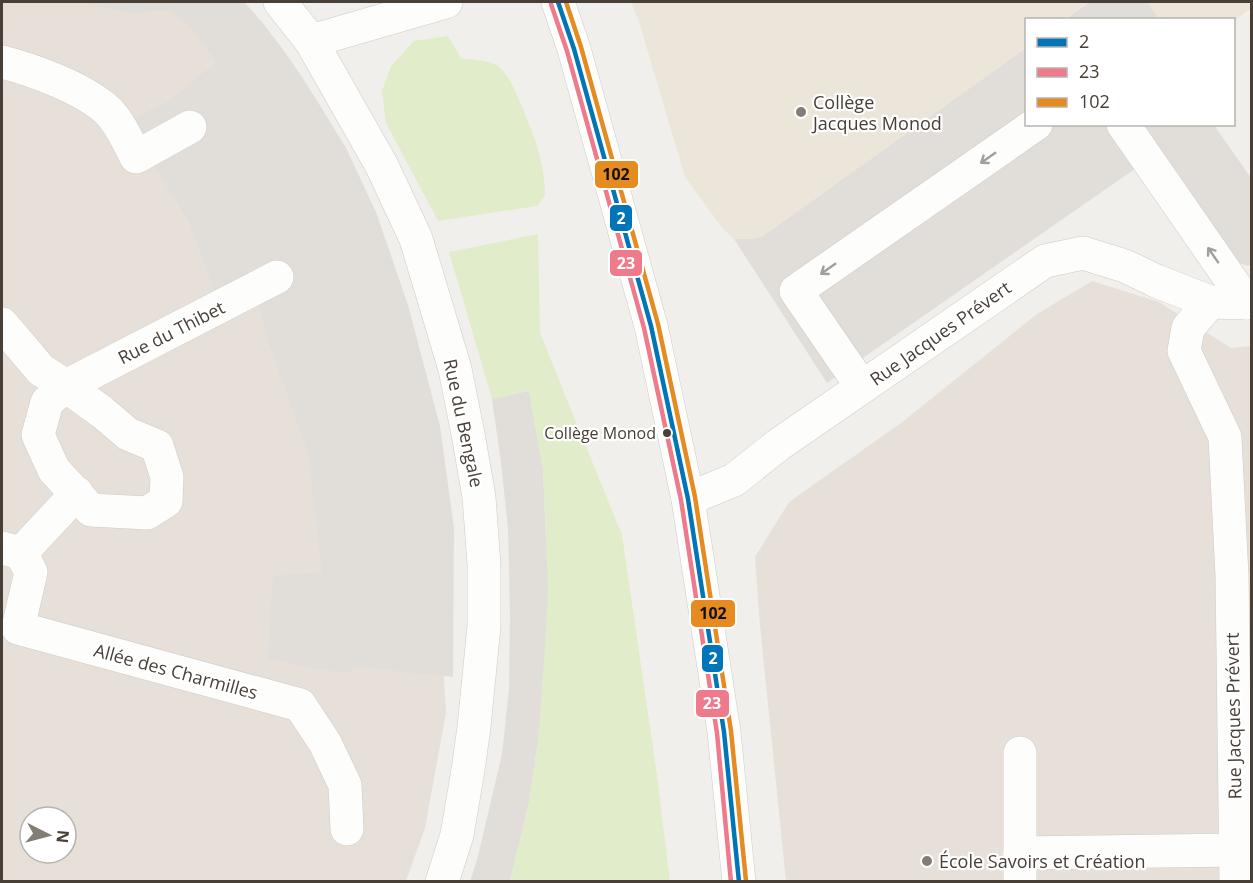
<svg xmlns="http://www.w3.org/2000/svg" width="1253" height="883" font-family="'Open Sans',sans-serif">
	<style>
		.residential { fill: #e6e0d8; fill-rule: evenodd }
		.education { fill: #ece6da }
		.green { fill: #e1ecca }
		.parking { fill: #e1deda }
		.lines { fill: none; stroke-linecap: round; stroke-linejoin: round }
		.minor-casing { stroke: #cecbc7; stroke-width: 34 }
		.minor { stroke: #fdfdfc; stroke-width: 33 }
		.bus-1-casing { stroke: #fff; stroke-width: 9 }
		.bus-2-casing { stroke: #fff; stroke-width: 9 }
		.bus-3-casing { stroke: #fff; stroke-width: 9 }
		.bus-1 { stroke: #0075b8; stroke-width: 4.5 }
		.bus-2 { stroke: #ef7a8c; stroke-width: 4.5 }
		.bus-3 { stroke: #e68b20; stroke-width: 4.5 }
		.oneway { stroke: #a29e99 }
		.poi-dot { fill: #837d75; stroke: #fff; stroke-width: 2 }
		.bus-dot { fill: #484036; stroke: #fff; stroke-width: 2 }
		.labels { text-anchor: middle; dominant-baseline: central; stroke-width: 4.5; stroke-linejoin: round; paint-order: stroke }
		.bus-label { font-size: 16px; fill: #484036; stroke: #fff; text-anchor: end }
		.poi-label { font-size: 18px; fill: #484036; stroke: #fff; text-anchor: start }
		.street-label { font-size: 18px; fill: #484036; stroke: #fff }
		.line-badge { stroke: #fff; stroke-width: 2 }
		.badge-label { font-size: 16px; text-anchor: middle; font-weight: bold; fill: #fff }
		.pale-badge-label { font-size: 16px; text-anchor: middle; font-weight: bold; fill: #111 }
	</style>
	<rect width="100%" height="100%" fill="#f1efeb"/>
	<g class="residential">
		<path d="M2,2H209L439,588L446,713L425,828L406,881L2,882ZM30,817H66V853H30Z"/>
		<path d="M1092,281L1159,302L1231,348L1251,346V881H786L760,626L755,557L789,502L901,423L1037,314Z"/>
	</g>
	<g class="education">
		<path d="M631,2H1090L1065,19L1026,20V48L763,236L754,239H734L723,229L685,177L639,22Z"/>
		<path d="M1147,2H1251V8L1234,21V20L1159,19Z"/>
	</g>
	<g class="green">
		<path d="M448,36L461,58C472,60 489,60 498,66C509,75 514,89 520,102C533,132 545,162 545,196L537,206L438,221L386,123L382,91L391,66L414,41Z"/>
		<path d="M538,234L540,333L622,535L656,768L670,881H510L529,802L538,740L546,534L543,470L529,391L492,399L449,252Z"/>
	</g>
	<g class="parking">
		<path d="M82,2H244L262,22L285,52L306,83L345,146L376,212L408,305L440,426L454,528L453,677L354,667L350,673L316,670L267,658L273,576L322,572L308,453L268,341L251,280L216,296L189,222L123,117L134,118L167,102L216,62L192,29L185,22L170,12L161,10L137,15L129,14Z"/>
		<path d="M1090,2H1147L1159,19H1066Z"/>
		<path d="M1026,48V124L1214,125L1251,178L1252,264L1248,266L1202,250L1142,164L827,383L734,239H754L763,236Z"/>
		<path d="M529,391L543,470L548,590L544,661L538,740L529,802L510,881H470L477,860L502,754L509,689L510,614L508,529L501,463L492,399Z"/>
	</g>
	<g class="lines">
		<g class="minor-casing">
			<g id="minor">
				<path d="M280,2L311,41L382,166L416,239L455,369L468,434L479,497L484,565V626L474,727L468,770L457,835L442,882"/>
				<path d="M558,2L574,49L651,326L688,499L724,732L739,882"/>
				<path d="M311,41L446,2"/>
				<path d="M2,62C33,70 83,88 107,110C120,122 128,142 136,157L190,127"/>
				<path d="M1123,124L1247,303"/>
				<path d="M2,324L41,370L66,386L277,277"/>
				<path d="M66,386L102,412L128,434L157,446L167,477L166,501L147,513L91,510L54,470L38,435L47,402Z"/>
				<path d="M862,387L796,291L1036,124"/>
				<path d="M688,499L734,480L778,445L1045,261L1083,253L1125,266L1156,281L1210,302"/>
				<path d="M2,548L21,553L31,572L18,628L300,705L325,743L345,785L347,829"/>
				<path d="M21,553L77,493"/>
				<path d="M1020,853L1235,850"/>
				<path d="M1020,882V753"/>
				<path d="M1236,882L1232,576L1225,437L1184,351L1188,328L1210,302L1247,303L1252,301"/>
			</g>
		</g>
		<use href="#minor" class="minor"/>
		<g class="bus-1-casing">
			<path id="bus-1" d="M558,2L574,49L651,326L688,499L724,732L739,882"/>
		</g>
		<g class="bus-2-casing">
			<path id="bus-2" d="M551,4L567,51L644,328L681,500L717,733L731,882"/>
		</g>
		<g class="bus-3-casing">
			<path id="bus-3" d="M566,2L581,47L658,324L695,497L731,731L746,881"/>
		</g>
		<use href="#bus-1" class="bus-1"/>
		<use href="#bus-2" class="bus-2"/>
		<use href="#bus-3" class="bus-3"/>
	</g>
	<defs><path id="oneway-shaft" d="M-6 0H5M1.5-3L5.5 0L1.5 3" fill="none" stroke-width="1.6" stroke-linecap="round" stroke-linejoin="round" transform="scale(1.5)"/></defs>
	<g class="oneway">
		<use href="#oneway-shaft" transform="translate(988 158) rotate(145)"/>
		<use href="#oneway-shaft" transform="translate(1213 255) rotate(-125)"/>
		<use href="#oneway-shaft" transform="translate(828 269) rotate(145)"/>
	</g>
	<g class="poi-dot">
		<circle cx="801" cy="112" r="6"/>
		<circle cx="927" cy="861" r="6"/>
	</g>
	<circle class="bus-dot" cx="667" cy="433" r="5"/>
	<g class="labels">
		<g class="bus-label">
			<text x="656" y="433">Collège Monod</text>
		</g>
		<g class="poi-label">
			<text x="813" y="102">Collège<tspan x="813" dy="21">Jacques Monod</tspan></text>
			<text x="939" y="861">École Savoirs et Création</text>
		</g>
		<g class="street-label">
			<text transform="translate(171 332) rotate(-27)">Rue du Thibet</text>
			<text transform="translate(940 333) rotate(-35)">Rue Jacques Prévert</text>
			<text transform="translate(464 423) rotate(78)">Rue du Bengale</text>
			<text transform="translate(176 671) rotate(15)">Allée des Charmilles</text>
			<text transform="translate(1233 716) rotate(-91)">Rue Jacques Prévert</text>
		</g>
	</g>
	<g class="line-badge">
		<rect x="594" y="160" width="45" height="29" rx="6" fill="#e68b20"/>
		<rect x="609" y="204" width="24" height="28" rx="6" fill="#0075b8"/>
		<rect x="609" y="249" width="34" height="28" rx="6" fill="#ef7a8c"/>
		<rect x="690" y="599" width="46" height="29" rx="6" fill="#e68b20"/>
		<rect x="701" y="644" width="23" height="29" rx="6" fill="#0075b8"/>
		<rect x="695" y="689" width="35" height="29" rx="6" fill="#ef7a8c"/>
	</g>
	<g class="badge-label">
		<text x="621" y="224">2</text>
		<text x="626" y="269">23</text>
		<text x="713" y="664">2</text>
		<text x="712" y="709">23</text>
	</g>
	<g class="pale-badge-label">
		<text x="616" y="180">102</text>
		<text x="713" y="619">102</text>
	</g>
	<rect width="1253" height="883" fill="none" stroke="#484036" stroke-width="6"/>
	<rect x="1025" y="18" width="210" height="108" fill="#ffffff" stroke="#b6b3af" stroke-width="1.5"/>
	<rect x="1037" y="38" width="30" height="9" fill="#0075b8" stroke="#b6b3af" stroke-width="1.5"/>
	<text x="1079" y="48" font-size="18" fill="#484036">2</text>
	<rect x="1037" y="68" width="30" height="9" fill="#ef7a8c" stroke="#b6b3af" stroke-width="1.5"/>
	<text x="1079" y="78" font-size="18" fill="#484036">23</text>
	<rect x="1037" y="98" width="30" height="9" fill="#e68b20" stroke="#b6b3af" stroke-width="1.5"/>
	<text x="1079" y="108" font-size="18" fill="#484036">102</text>
	<g transform="translate(48 835) rotate(96)"><circle r="28" fill="#ffffff" stroke="#b6b3af" stroke-width="1.5"/>
	<path d="M0-4.5L10 22L0 15L-10 22Z" fill="#837d75"/>
	<text y="-9" font-size="16" font-weight="bold" text-anchor="middle" fill="#484036">N</text>
	</g>
</svg>
